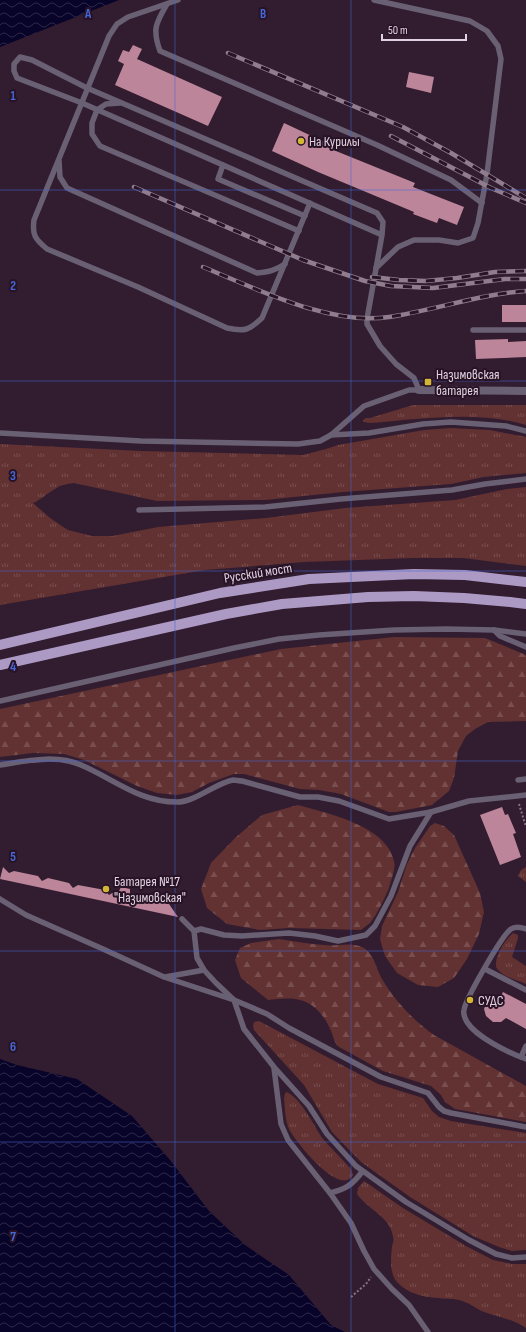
<svg xmlns="http://www.w3.org/2000/svg" width="526" height="1332" font-family="'Sofia Sans Condensed',sans-serif">
	<style>
		.grass { fill: url(#grass-tufts) }
		.forest { fill: url(#forest-firs) }
		.water { fill: url(#water-waves) }
		.building { fill: #bd8599 }
		.lines { fill: none; stroke-linecap: round; stroke-linejoin: round }
		.path { stroke: #877485; stroke-width: 2; stroke-dasharray: 2 2; stroke-linecap: butt }
		.service { stroke: #696074; stroke-width: 5.5 }
		.tertiary { stroke: #696074; stroke-width: 8 }
		.primary { stroke: #ad9ac4; stroke-width: 10 }
		.rail-casing { stroke: #8f7d8d; stroke-width: 4.5 }
		.rail { stroke: #281326; stroke-width: 3; stroke-dasharray: 9; stroke-linecap: butt }
		.grid { fill: none; stroke: #4468d9; stroke-width: 1; stroke-opacity: 0.55 }
		.poi-dot { fill: #d4b635; stroke: #281326; stroke-width: 1.5 }
		.labels { text-anchor: middle; dominant-baseline: central; stroke-width: 4; stroke-linejoin: round; paint-order: stroke }
		.poi-label { font-size: 14px; fill: #e0d1de; stroke: #281326; text-anchor: start }
		.street-label { font-size: 14px; fill: #e0d1de; stroke: #281326 }
		.grid-label { font-size: 13px; text-anchor: middle; font-weight: bold; fill: #4468d9; stroke: #281326; stroke-width: 4; stroke-linejoin: round; paint-order: stroke }
	</style>
	<defs>
		<pattern id="grass-tufts" width="24" height="20" patternUnits="userSpaceOnUse"><rect width="24" height="20" fill="#623131"/><path d="M3 7l-1-3M5 7V3M7 7l1-3M15 17l-1-3M17 17v-4M19 17l1-3" fill="none" stroke="#784e4e"/></pattern>
		<pattern id="forest-firs" width="22" height="20" patternUnits="userSpaceOnUse"><rect width="22" height="20" fill="#623131"/><path d="M5 1l3.5 6h-7zM16 11l3.5 6h-7z" fill="#784e4e"/></pattern>
		<pattern id="water-waves" width="16" height="10" patternUnits="userSpaceOnUse"><rect width="16" height="10" fill="#080328"/><path d="M0 5q4-4 8 0t8 0" fill="none" stroke="#2c2747"/></pattern>
	</defs>
	<rect width="100%" height="100%" fill="#321c30"/>
	<g class="grass">
		<path d="M413,405H526V425C479,410 418,419 370,423L363,422V420L366,418H370Z"/>
		<path d="M451,428L490,430L526,437V473L484,477L451,484L343,492L265,500L157,501L74,483C67,484 60,485 55,489C47,493 41,500 33,503L50,518L68,530L92,536H112L158,527L266,518L345,508L455,500L507,489L526,487V566L463,558H414L304,562L205,570L0,605V444L141,451L303,455L326,449L338,445L424,430Z"/>
		<path d="M526,867V882L518,876L521,870Z"/>
		<path d="M513,933L518,935V938L512,957L526,966V984C515,979 503,978 496,967C495,955 504,941 513,933Z"/>
		<path d="M259,1021L378,1084L423,1098L432,1111L439,1117L451,1121L526,1133V1250L512,1251L499,1247L473,1236L410,1197L361,1162L332,1132L304,1085L254,1030L253,1026L254,1022Z"/>
		<path d="M286,1092C300,1096 315,1128 323,1139C332,1149 342,1159 351,1169L353,1175C340,1198 295,1141 289,1129C285,1120 285,1108 284,1098L285,1094Z"/>
		<path d="M364,1181L403,1208L466,1246L493,1260L512,1264H526V1328C513,1319 498,1317 484,1312C475,1308 468,1302 459,1300C452,1298 445,1299 438,1298C422,1297 407,1293 397,1282C389,1273 391,1257 392,1246C393,1244 394,1240 393,1237C391,1217 367,1209 357,1194L358,1188Z"/>
	</g>
	<g class="forest">
		<path d="M394,637L485,638L526,655V721L488,722L475,729L466,736L458,751L454,778L449,791L432,805L396,812H389L341,794L319,790L300,789L244,774H234L209,783L192,792L177,795L157,793L137,786L84,760L64,754L33,753L0,757V709L281,649Z"/>
		<path d="M298,805C327,813 387,826 394,861C396,870 391,879 389,888C385,897 377,915 370,923C367,925 364,928 361,930L289,928L260,930L227,924L207,908L201,889L211,863L235,838L262,815Z"/>
		<path d="M435,823L444,826L454,835L480,893L484,912L479,934L467,959L454,978L438,987L418,985L397,973L385,956L380,939L382,926L398,892L407,864L415,848L430,826Z"/>
		<path d="M279,939C294,941 309,944 324,945C338,947 351,941 364,948C375,955 376,969 382,979C395,1001 414,1021 434,1035L526,1086V1122L455,1109L445,1102L441,1095L431,1086L383,1071L339,1047C333,1042 334,1036 330,1029C325,1016 313,1003 300,1000C290,997 278,999 268,1000L241,978L235,960L240,948L251,943Z"/>
	</g>
	<g class="water">
		<path d="M0,0H119L0,47Z"/>
		<path d="M0,1059L17,1065L77,1079L132,1116L170,1160L209,1211L245,1245L289,1275L331,1325L345,1332H0Z"/>
	</g>
	<g class="building">
		<path d="M133,45L142,49L137,59L222,97L208,126L115,85L124,64L118,61L123,50L129,52Z"/>
		<path d="M409,72L434,77L431,93L406,87Z"/>
		<path d="M284,123L333,146L331,149L415,183L413,187L464,207L457,225L439,218L437,223L413,214L414,212L318,172L272,151Z"/>
		<rect x="502" y="305" width="24" height="17"/>
		<path d="M508,339V342L526,341V357L476,359L475,340Z"/>
		<path d="M502,807L505,815L508,814L516,833L513,834L521,857L500,865L480,815Z"/>
		<path d="M3,867L9,873L14,871L38,876L42,881L48,878L69,883L73,888L78,885L105,890L109,895L114,892L118,893L121,887L130,889V896H135L139,901L144,898L169,904L178,917L0,879Z"/>
		<path d="M503,992L526,1004V1029L506,1018L501,1022H493L486,1016L484,1009L487,1002L494,998H500Z"/>
	</g>
	<g class="lines">
		<g class="path">
			<path d="M519,804L526,827"/>
			<path d="M351,1297L366,1284L371,1277"/>
		</g>
		<g class="service">
			<path d="M178,0L128,17L117,24L109,36L34,220C32,235 35,239 47,249L138,287L227,328C245,332 249,330 262,318L310,203"/>
			<path d="M374,0L470,21L487,31L498,46L501,59L487,174L478,223L473,238L458,243L439,240H414L398,247L376,268"/>
			<path d="M167,4C156,23 152,29 160,51L377,145L451,180L482,203"/>
			<path d="M120,103L106,104L97,110L92,123V134L100,146L299,231"/>
			<path d="M59,161L60,177L67,188L257,273C269,272 276,270 285,264"/>
			<path d="M223,165L218,179L305,216"/>
			<path d="M473,330H526"/>
			<path d="M0,433L141,441L298,444L320,441L331,435L364,406L409,390H419L414,378L396,364L380,346L367,324V319L382,235L383,222L377,213L87,88L32,60L20,57L14,64V71L17,78L82,103L382,235"/>
			<path d="M331,435L369,433L423,424L451,422L506,426L526,431"/>
			<path d="M139,510L265,507L341,499L452,490L485,484L526,479"/>
			<path d="M494,630L500,636L526,647"/>
			<path d="M0,701L234,648L279,639L319,635L394,630L446,629L494,630L526,634"/>
			<path d="M0,765C26,761 56,754 81,765C114,779 139,802 177,802C195,802 216,783 233,780C236,780 239,781 242,781L300,797H318L339,801L389,819L431,812L469,801L526,795"/>
			<path d="M518,780L526,779"/>
			<path d="M0,899L26,915L103,949L164,977L234,1000L244,1029L274,1067L309,1106L327,1134L356,1166L406,1202L469,1240L496,1254L512,1258L526,1257"/>
			<path d="M182,919L194,931L197,958L204,970L216,983L234,1000L267,1014L289,1028L381,1077L428,1093L439,1107L444,1111L451,1113L526,1127"/>
			<path d="M526,929C521,927 516,926 511,929C502,935 465,1000 464,1010C463,1013 465,1019 467,1022C476,1037 509,1053 526,1059"/>
			<path d="M194,931L201,929L224,935L242,936L289,933L315,936L338,941L366,935L375,926L391,896L410,846L431,812"/>
			<path d="M485,969L526,990"/>
			<path d="M165,977L204,970"/>
			<path d="M521,1057L526,1046"/>
			<path d="M274,1068L281,1124L288,1140L330,1193L351,1223L364,1251L374,1269L392,1289L409,1305L428,1332"/>
			<path d="M330,1193C346,1189 352,1185 362,1172"/>
		</g>
		<path class="tertiary" d="M419,390L526,391"/>
		<g class="primary">
			<path d="M0,645L220,593L309,579L414,574L465,575L526,582"/>
			<path d="M0,665L226,614L282,604L368,597L414,596L464,598L510,602L526,604"/>
		</g>
		<g class="rail-casing">
			<g id="rail">
				<path d="M228,53L403,127L451,153L526,198"/>
				<path d="M391,136L491,188L526,203"/>
				<path d="M134,187L303,260L365,281L391,286L433,288L505,279H526"/>
				<path d="M203,267C257,289 330,326 389,317C435,310 480,294 526,291"/>
				<path d="M372,277L399,280L426,281L457,278L495,272L526,271"/>
			</g>
		</g>
		<use href="#rail" class="rail"/>
	</g>
	<path class="grid" d="M175,0V1332M351,0V1332M0,190H526M0,381H526M0,571H526M0,761H526M0,951H526M0,1142H526"/>
	<g class="poi-dot">
		<circle cx="301" cy="141" r="4"/>
		<rect x="424" y="378" width="8" height="8" rx="2"/>
		<circle cx="106" cy="889" r="4"/>
		<circle cx="470" cy="1000" r="4"/>
	</g>
	<g class="labels">
		<g class="poi-label">
			<text x="309" y="141">На Курилы</text>
			<text x="436" y="374">Назимовская<tspan x="436" dy="16">батарея</tspan></text>
			<text x="114" y="881">Батарея №17<tspan x="114" dy="16">"Назимовская"</tspan></text>
			<text x="478" y="1000">СУДС</text>
		</g>
		<g class="street-label">
			<text transform="translate(258 573) rotate(-9)">Русский мост</text>
		</g>
	</g>
	<g class="grid-label">
		<text x="88" y="18">A</text>
		<text x="263" y="18">B</text>
		<text x="13" y="100">1</text>
		<text x="13" y="290">2</text>
		<text x="13" y="480">3</text>
		<text x="13" y="671">4</text>
		<text x="13" y="861">5</text>
		<text x="13" y="1051">6</text>
		<text x="13" y="1241">7</text>
	</g>
	<path d="M382 34v6h84v-6" fill="none" stroke="#e0d1de" stroke-width="2"/>
	<text x="388" y="34" font-size="12" fill="#e0d1de" stroke="#281326" stroke-width="3" paint-order="stroke">50 m</text>
</svg>
